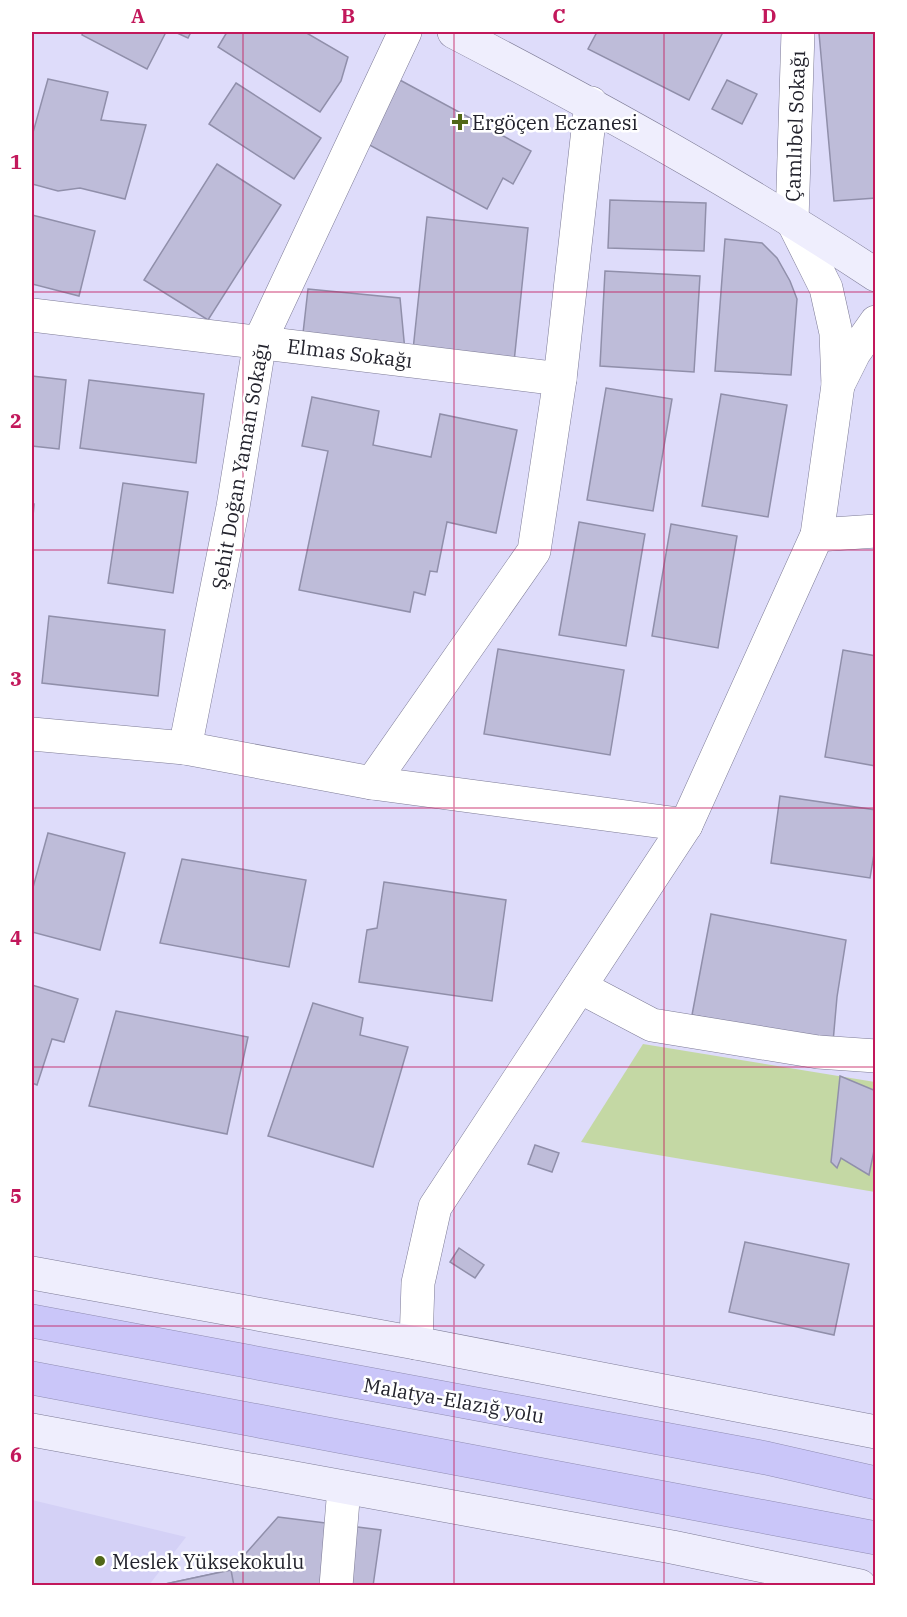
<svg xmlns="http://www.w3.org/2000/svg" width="907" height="1617" font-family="'IBM Plex Serif',serif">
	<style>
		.built { fill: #d4d1f6 }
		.green { fill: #c4d8a4 }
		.building { fill: #bebcd9; stroke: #908faa; stroke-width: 1.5 }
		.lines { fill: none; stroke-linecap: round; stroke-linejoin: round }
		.street-casing { stroke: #7d7b96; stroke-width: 34 }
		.secondary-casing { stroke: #7d7b96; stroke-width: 34 }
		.highway-casing { stroke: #908db2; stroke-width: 34 }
		.street { stroke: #fff; stroke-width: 33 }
		.secondary { stroke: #efeefd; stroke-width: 33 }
		.highway { stroke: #cac6f9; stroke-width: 33 }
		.grid { fill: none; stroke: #c2185b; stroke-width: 1.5; stroke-opacity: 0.55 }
		.poi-dot { fill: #506716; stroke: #fff; stroke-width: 2 }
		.labels { text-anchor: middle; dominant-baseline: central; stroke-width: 5; stroke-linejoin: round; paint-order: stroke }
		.poi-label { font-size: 20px; fill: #23232d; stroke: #fff; text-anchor: start }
		.street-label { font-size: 20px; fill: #23232d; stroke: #fff }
		.neatline { fill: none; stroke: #c2185b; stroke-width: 2 }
		.grid-label { font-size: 20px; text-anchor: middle; font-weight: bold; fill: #c2185b }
	</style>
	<rect width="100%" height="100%" fill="#dedcfa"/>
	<path class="built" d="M32,1500L186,1537L149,1585H32Z"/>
	<path class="green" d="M643,1044L875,1082V1192L581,1142Z"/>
	<g class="building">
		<path d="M83,32H166L147,69L82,35Z"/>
		<path d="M175,32H191L188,38Z"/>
		<path d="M227,32H305L348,57L341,81L320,112L218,47Z"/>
		<path d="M597,32H723L689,100L588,49Z"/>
		<path d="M837,32H876V198L834,201L819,33Z"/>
		<path d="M48,79L108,92L101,120L146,125L125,199L80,188L58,191L32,184V136Z"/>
		<path d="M398,79L531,151L513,184L503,178L487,209L364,142Z"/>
		<path d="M727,80L757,94L742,124L712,109Z"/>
		<path d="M236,83L321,138L294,179L209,124Z"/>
		<path d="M217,164L281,205L208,320L144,280Z"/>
		<path d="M610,200L706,203L704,251L608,248Z"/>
		<path d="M32,215L95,231L79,296L32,284Z"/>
		<path d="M427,217L528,228L514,362L413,350Z"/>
		<path d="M725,239L762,243L777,258L790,281L797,299L791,375L715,371Z"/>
		<path d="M605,271L700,276L694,372L600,366Z"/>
		<path d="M308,289L400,298L405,351L302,342Z"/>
		<path d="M32,376L66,380L59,449L32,446Z"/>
		<path d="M89,380L204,394L196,463L80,448Z"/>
		<path d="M606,388L672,399L653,511L587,500Z"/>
		<path d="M721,394L787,405L768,517L702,506Z"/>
		<path d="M312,397L379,411L373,445L431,457L440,414L517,430L496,533L447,522L437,572L430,571L425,595L414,592L410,612L299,590L328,451L302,446Z"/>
		<path d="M123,483L188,492L173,593L108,583Z"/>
		<path d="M32,503L34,504L32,529Z"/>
		<path d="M579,522L645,534L626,646L559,635Z"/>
		<path d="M671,524L737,536L718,648L652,636Z"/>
		<path d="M49,616L165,630L158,696L42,683Z"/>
		<path d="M498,649L624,670L610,755L484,734Z"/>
		<path d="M843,650L876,656V766L825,757Z"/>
		<path d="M780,796L876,810V842L870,878L771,863Z"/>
		<path d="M48,833L125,853L100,950L32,932V891Z"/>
		<path d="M182,859L306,880L289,967L160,943Z"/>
		<path d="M384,882L506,900L492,1001L359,982L367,930L377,928Z"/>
		<path d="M711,914L846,940L837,997L833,1042L692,1015Z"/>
		<path d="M32,985L78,999L64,1042L52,1039L37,1085L32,1083Z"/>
		<path d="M313,1003L363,1018L360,1035L408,1047L373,1167L268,1136Z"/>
		<path d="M116,1011L248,1037L227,1134L89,1106Z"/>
		<path d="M840,1076L876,1091V1141L869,1175L841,1158L837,1168L831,1162Z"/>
		<path d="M535,1145L559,1153L552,1172L528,1164Z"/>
		<path d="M745,1242L849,1264L834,1335L729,1312Z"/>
		<path d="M459,1248L484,1265L475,1278L450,1262Z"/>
		<path d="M278,1517L381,1530L373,1586H156L231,1570Z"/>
		<path d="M231,1570L234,1586H156Z"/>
	</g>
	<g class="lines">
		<g class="street-casing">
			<g id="street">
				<path d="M32,315L560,379"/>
				<path d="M838,385L854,353L876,322"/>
				<path d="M817,535L876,531"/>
				<path d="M32,734L185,748L372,783L686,825"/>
				<path d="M185,748L233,507L260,341L405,32"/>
				<path d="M372,783L534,551L560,379L591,103"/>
				<path d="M580,987L652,1025L818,1052L876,1056"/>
				<path d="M416,1343L418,1283L435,1207L686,825L817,535L838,385L836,333L826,288L792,220L798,32"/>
				<path d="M336,1586L344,1488"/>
			</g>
		</g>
		<g class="secondary-casing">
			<g id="secondary">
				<path d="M454,32C598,107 740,185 876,275"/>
				<path d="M32,1273L416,1343L876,1432"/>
				<path d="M32,1430L672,1547L860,1586"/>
			</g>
		</g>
		<g class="highway-casing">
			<g id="highway">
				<path d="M32,1321L766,1458L876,1483"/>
				<path d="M32,1378L876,1538"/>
			</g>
		</g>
		<use href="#street" class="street"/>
		<use href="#secondary" class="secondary"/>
		<use href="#highway" class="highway"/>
	</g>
	<path class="grid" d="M243,32V1586M454,32V1586M664,32V1586M32,292H876M32,550H876M32,808H876M32,1067H876M32,1326H876"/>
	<g class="poi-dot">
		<path d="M457 113h6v6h6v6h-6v6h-6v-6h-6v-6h6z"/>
		<circle cx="100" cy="1561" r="6"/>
	</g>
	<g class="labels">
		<g class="poi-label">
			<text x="472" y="122">Ergöçen Eczanesi</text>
			<text x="112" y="1561">Meslek Yüksekokulu</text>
		</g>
		<g class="street-label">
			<text transform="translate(795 126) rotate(-88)">Çamlıbel Sokağı</text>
			<text transform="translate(350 353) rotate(7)">Elmas Sokağı</text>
			<text transform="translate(240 466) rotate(-80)">Şehit Doğan Yaman Sokağı</text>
			<text transform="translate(454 1400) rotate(10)">Malatya-Elazığ yolu</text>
		</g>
	</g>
	<rect width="907" height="1617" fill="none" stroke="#ffffff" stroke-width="66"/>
	<rect x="33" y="33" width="841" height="1551" class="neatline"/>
	<g class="grid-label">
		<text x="138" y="23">A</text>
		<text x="348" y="23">B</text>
		<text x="559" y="23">C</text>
		<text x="769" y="23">D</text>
		<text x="16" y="169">1</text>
		<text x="16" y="428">2</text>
		<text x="16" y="686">3</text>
		<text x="16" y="945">4</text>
		<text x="16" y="1203">5</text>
		<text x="16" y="1462">6</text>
	</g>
</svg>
